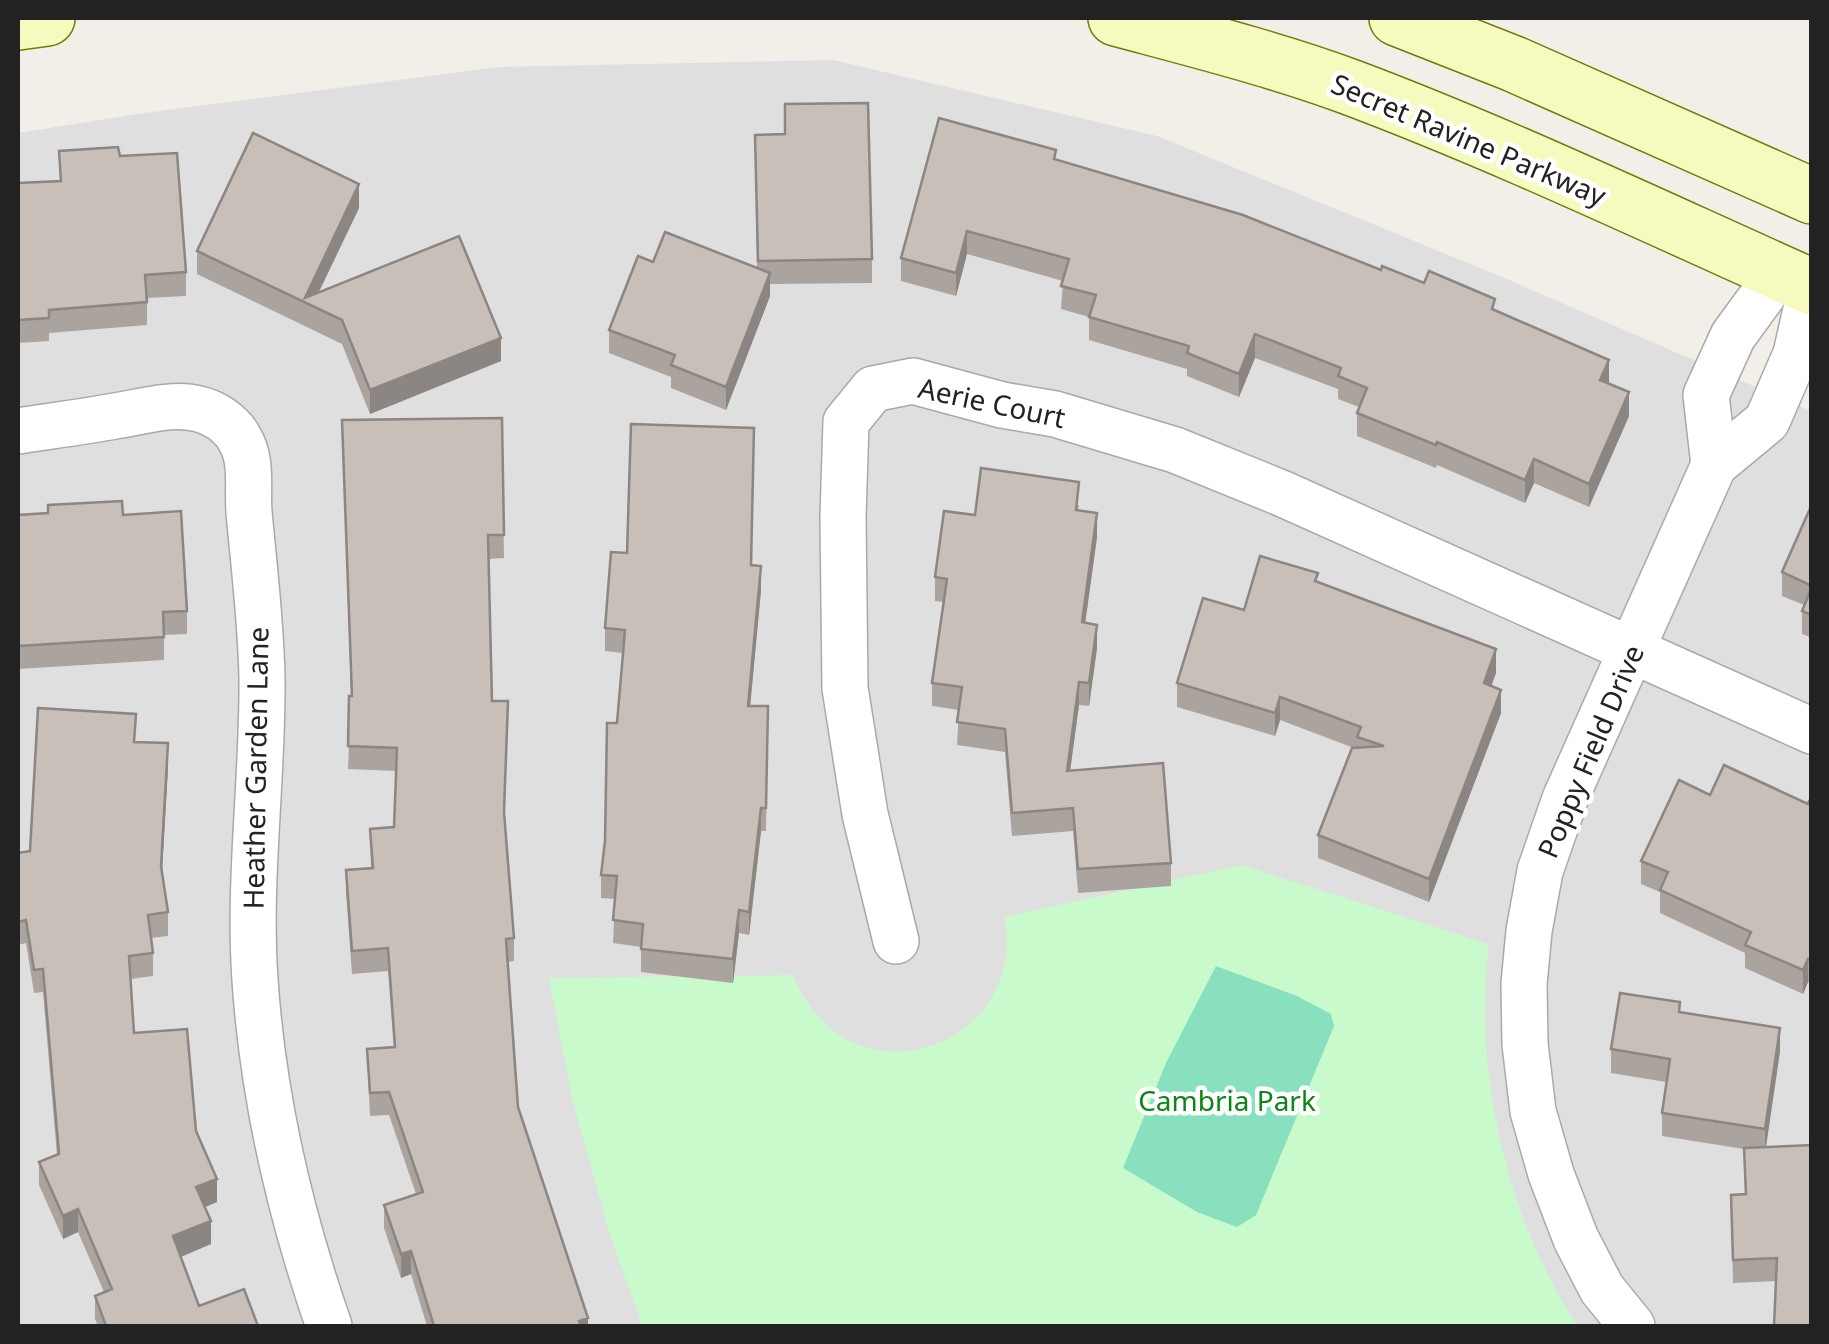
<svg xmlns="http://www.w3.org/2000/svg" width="1829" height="1344" font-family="'Noto Sans',sans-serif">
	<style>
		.residential { fill: #e0dfdf }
		.park { fill: #c8facc }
		.pitch { fill: #88e0be }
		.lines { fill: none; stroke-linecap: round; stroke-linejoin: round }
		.minor-casing { stroke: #a9a9a9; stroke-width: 48 }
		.secondary-casing { stroke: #707d05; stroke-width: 58 }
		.minor { stroke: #fff; stroke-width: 45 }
		.secondary { stroke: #f7fabf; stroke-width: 55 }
		.wall { fill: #aba49e }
		.shaded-wall { fill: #8b8681 }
		.building { fill: #c7bfb8; stroke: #8b8681; stroke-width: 2.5 }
		.labels { text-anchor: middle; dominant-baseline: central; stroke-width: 9; stroke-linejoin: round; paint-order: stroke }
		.street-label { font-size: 28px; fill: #222; stroke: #fff }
		.park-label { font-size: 28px; fill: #0c8416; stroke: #fff }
	</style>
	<rect width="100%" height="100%" fill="#f2efe9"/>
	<path class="residential" d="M833,60L1157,136L1500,276L1811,411V1326H18V133L144,113L499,67Z"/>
	<path class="park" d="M1242,865L1488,944C1486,977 1484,1011 1486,1044C1493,1144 1523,1242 1577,1326H642L608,1228L572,1098L549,978L793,975C806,1006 828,1035 861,1046C920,1066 987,1031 1003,971C1008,953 1007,935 1005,917Z"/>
	<path class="pitch" d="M1216,966L1297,996L1331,1014L1334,1026L1256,1215L1237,1227L1197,1212L1123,1168L1166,1063Z"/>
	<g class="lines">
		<g class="minor-casing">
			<g id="minor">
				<path d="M18,431C50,426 82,422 115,416C149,411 185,397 218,417C224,420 236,431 239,438C253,460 247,487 249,512C254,567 261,622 262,678C263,779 248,879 255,980C263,1099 290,1214 329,1326"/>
				<path d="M1714,465L1706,395L1733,336L1779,273"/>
				<path d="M896,941L865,814L845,688L843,517L846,422L873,389L913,381L1002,405L1055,414L1175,450L1281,493L1812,731"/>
				<path d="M1632,1326L1602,1289L1576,1239L1551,1174L1533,1111L1525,1044L1524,984L1529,931L1540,871L1565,799L1714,465L1767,421L1796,354L1811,287"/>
			</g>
		</g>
		<g class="secondary-casing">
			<g id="secondary">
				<path d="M1116,18C1194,39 1274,59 1350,87C1507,146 1659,219 1812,287"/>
				<path d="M1397,18L1514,64L1812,196"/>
				<path d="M18,22L47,18"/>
			</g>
		</g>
		<use href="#minor" class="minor"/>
		<use href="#secondary" class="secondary"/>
	</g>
	<g class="wall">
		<path d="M785,134L872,259V283L770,284V296L726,410L671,388V377L609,353V330L653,262L757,268L755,135Z"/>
		<path d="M59,151L120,156L186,272V296L147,298V325L49,333V341L18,343V183L60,181Z"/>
		<path d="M1056,160L1495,310L1609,383L1629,416L1589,507L1534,483L1525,503L1437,465L1436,468L1357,436V413L1359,407L1338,399V389L1255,358L1239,397L1187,376V369L1089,340V317L1061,309L1063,281L967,254L956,296L901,281V258Z"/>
		<path d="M359,208L319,292L501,361L370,414L342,344L197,274V251Z"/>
		<path d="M502,418L504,558L488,559L492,701L505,819L514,938V961L508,962L518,1107L588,1326H427L411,1274L401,1278L384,1228V1205L416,1194L389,1115L370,1116L367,1049L394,1047L388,971L352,974L346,893V870L371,868L370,829L394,827L396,771L348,769L351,696L342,420Z"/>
		<path d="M1812,504V638L1802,634V611L1804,605L1782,596V572Z"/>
		<path d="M1079,505L1078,511L1097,537L1085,623L1097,648L1089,706L1079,705L1070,770L1171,863V886L1078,893L1073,831L1012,836L1005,752L957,745L959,710L932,706V683L944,602L935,601V577L975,515Z"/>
		<path d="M18,515H123L187,611V634L164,635V660L18,669Z"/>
		<path d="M1318,582L1496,673L1491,686L1501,713L1429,902L1318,858V835L1354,748L1280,720L1275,736L1177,707V683L1244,610Z"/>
		<path d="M761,590L750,706H768L766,831H761L749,935L739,933L733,983L641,972V947L613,943L615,899L601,898V875L623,653L605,651V628Z"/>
		<path d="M135,742L168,767L162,872L168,912V936L151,938L153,953V976L131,979L134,1033L196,1131L217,1202L205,1207L211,1244L181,1257L199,1306L258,1326H98L95,1319V1296L104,1292L78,1232L63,1239L39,1185V1162L57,1155L43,992L34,993L26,943L18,945V853L30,851Z"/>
		<path d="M1710,795L1808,804L1812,802V984L1808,982L1803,994L1745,968V953L1660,913V892L1641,884V861Z"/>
		<path d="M1680,1012L1780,1051L1766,1147L1812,1145L1776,1281L1733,1283L1731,1195L1745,1194L1744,1149L1662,1136V1113L1666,1082L1611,1073V1049Z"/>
	</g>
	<g class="shaded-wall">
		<path d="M359,184V208L312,306L305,298Z"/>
		<path d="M967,231V254L956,296V273Z"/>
		<path d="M770,273V296L726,410V387Z"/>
		<path d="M1255,334V358L1239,397V374Z"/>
		<path d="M501,338V361L370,414V390Z"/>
		<path d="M1609,360V383L1600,404V380Z"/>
		<path d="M1629,392V416L1589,507V484Z"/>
		<path d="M1534,459V483L1525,503V480Z"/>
		<path d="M1097,513V537L1082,646V622Z"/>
		<path d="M761,566V590L748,729V706Z"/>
		<path d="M1097,625V648L1089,706V683Z"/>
		<path d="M1496,649V673L1484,706V683Z"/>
		<path d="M1079,682V705L1067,794V771Z"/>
		<path d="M1501,690V713L1429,902V879Z"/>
		<path d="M1280,697V720L1275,736V713Z"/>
		<path d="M168,743V767L161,889V866Z"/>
		<path d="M761,808V831L749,935V912Z"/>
		<path d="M739,910V933L733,983V959Z"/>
		<path d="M1808,959V982L1803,994V970Z"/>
		<path d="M1780,1028V1051L1765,1153V1129Z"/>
		<path d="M217,1179V1202L196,1211V1187Z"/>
		<path d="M78,1209V1232L63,1239V1216Z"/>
		<path d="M211,1221V1244L173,1260V1236Z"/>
		<path d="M411,1251V1274L401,1278V1254Z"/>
		<path d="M588,1318V1326H579V1321Z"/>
	</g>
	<g class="building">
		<path d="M868,103L872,259L758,261L755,135L785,134V104Z"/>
		<path d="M939,118L1056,150L1054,159L1243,215L1381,270L1382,266L1424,283L1429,271L1495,299L1492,309L1609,360L1600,380L1629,392L1589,484L1534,459L1525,480L1437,442L1436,445L1357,413L1367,388L1338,376L1341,368L1255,334L1239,374L1187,353L1189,346L1089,317L1096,295L1061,286L1069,259L967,231L956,273L901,258Z"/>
		<path d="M253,133L359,184L305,298L459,236L501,338L370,390L342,320L197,251Z"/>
		<path d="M118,147L120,156L177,153L186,272L145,275L147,302L49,310V318L18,320V183L61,181L59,151Z"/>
		<path d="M665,232L770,273L726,387L671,365L675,355L609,330L638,256L653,262Z"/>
		<path d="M502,418L504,535H488L492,701H508L504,812L514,938L506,939L518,1107L588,1318L579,1321L581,1326H434L411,1251L401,1254L384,1205L423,1192L389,1092L370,1093L367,1049L395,1047L388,948L352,951L346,870L373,868L370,829L394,827L397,748L348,746L349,696H352L342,420Z"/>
		<path d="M631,424L754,428L751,565L761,566L748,706H768L766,808H761L749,912L739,910L733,959L641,949L643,924L613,920L617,876L601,875L605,841L607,723H617L625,630L605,628L611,552L627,553Z"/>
		<path d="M981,468L1079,482L1076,510L1097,513L1082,622L1097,625L1089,683L1079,682L1067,771L1163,763L1171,863L1078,869L1073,808L1012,813L1005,729L957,722L962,687L932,683L947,579L935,577L944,511L975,515Z"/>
		<path d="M122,501L123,515L181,511L187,611L163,612L164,637L18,646V515L48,513V505Z"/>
		<path d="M1812,504V586L1782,572Z"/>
		<path d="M1260,556L1318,573L1315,581L1496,649L1484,683L1501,690L1429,879L1318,835L1352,748L1384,746L1357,737L1361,727L1280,697L1275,713L1177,683L1203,598L1244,610Z"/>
		<path d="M1812,587V615L1802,611Z"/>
		<path d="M38,708L136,714L134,742L168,743L161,866L168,912L148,915L153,953L129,956L134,1033L187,1029L196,1131L217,1179L196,1187L211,1221L173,1236L199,1306L244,1289L258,1326H106L95,1296L112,1289L78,1209L63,1216L39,1162L59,1154L43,969L34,970L26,920L18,922V853L30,851Z"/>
		<path d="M1724,765L1808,804L1809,801L1812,802V961L1808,959L1803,970L1745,945L1751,932L1660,890L1668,872L1641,861L1679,780L1710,795Z"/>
		<path d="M1620,993L1680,1002L1679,1012L1780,1028L1765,1129L1662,1113L1670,1059L1611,1049Z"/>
		<path d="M1812,1145V1326H1774L1777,1258L1733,1260L1731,1195L1746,1194L1744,1148Z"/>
	</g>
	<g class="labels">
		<g class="street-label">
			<text transform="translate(1469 139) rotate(23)">Secret Ravine Parkway</text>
			<text transform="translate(992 402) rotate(12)">Aerie Court</text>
			<text transform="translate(1590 751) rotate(-67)">Poppy Field Drive</text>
			<text transform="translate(255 768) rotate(-89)">Heather Garden Lane</text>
		</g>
		<g class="park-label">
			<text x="1227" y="1100">Cambria Park</text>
		</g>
	</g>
	<rect width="1829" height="1344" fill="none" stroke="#222222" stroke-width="40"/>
</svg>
